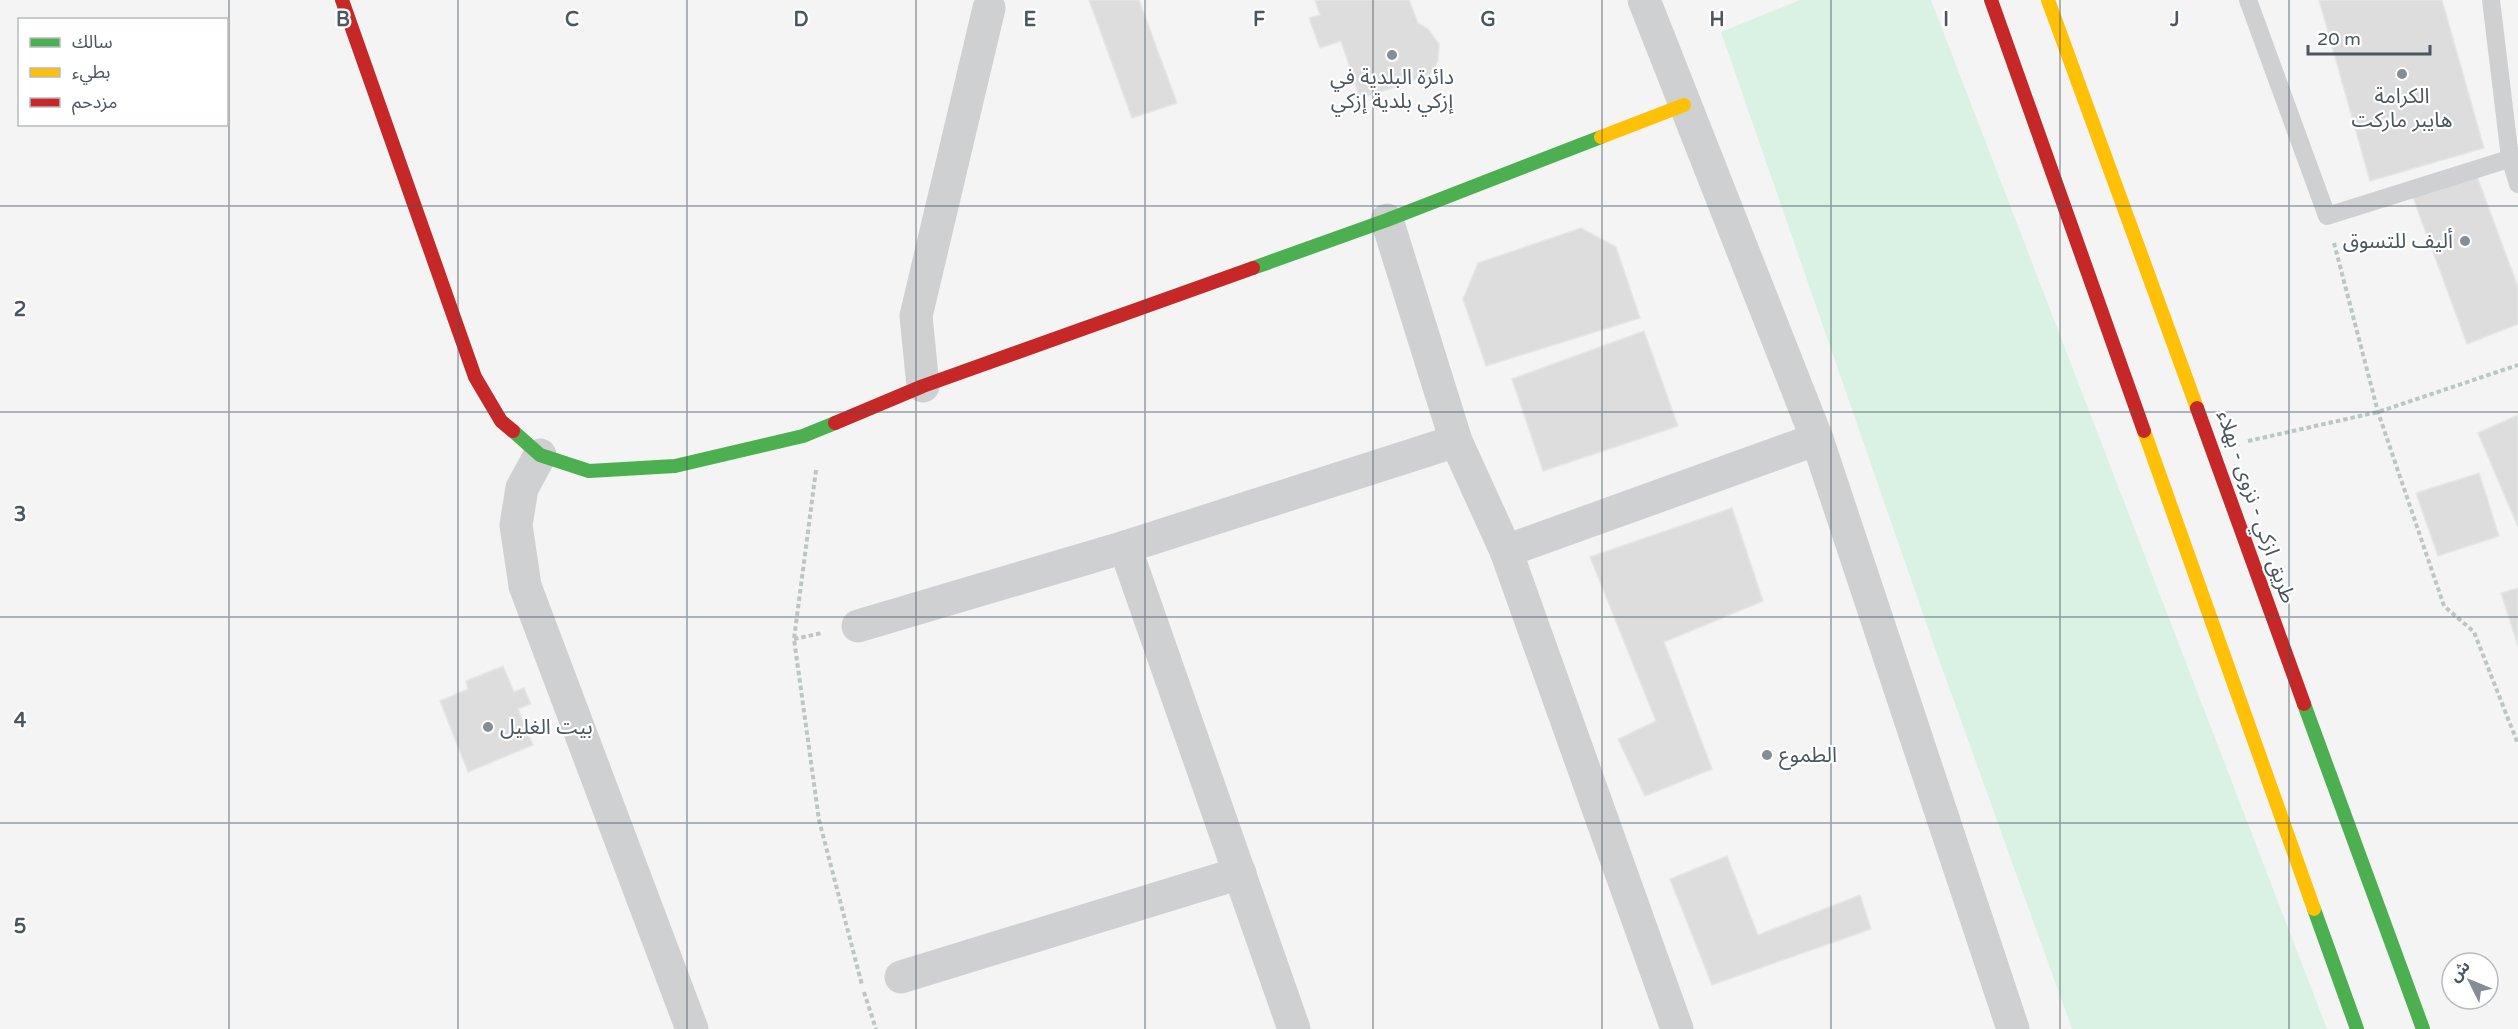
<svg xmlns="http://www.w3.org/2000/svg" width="2518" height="1029" font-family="'Varela Round','Noto Sans Arabic',sans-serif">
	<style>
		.green { fill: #d9f2e3 }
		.building { fill: #ddddde; stroke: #e5e6e7; stroke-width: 1.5 }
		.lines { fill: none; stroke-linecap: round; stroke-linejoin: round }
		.path { stroke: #bcc7c4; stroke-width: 4; stroke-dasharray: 4.5 3; stroke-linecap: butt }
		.lane { stroke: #ced0d2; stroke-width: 18 }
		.street { stroke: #ced0d2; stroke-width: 33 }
		.fast { stroke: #4caf50; stroke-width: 14 }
		.slow { stroke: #ffc107; stroke-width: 14 }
		.jam { stroke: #c62828; stroke-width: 14 }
		.grid { fill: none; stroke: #4a5661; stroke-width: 1.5; stroke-opacity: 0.55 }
		.poi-dot { fill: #868d94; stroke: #fff; stroke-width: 2 }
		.labels { text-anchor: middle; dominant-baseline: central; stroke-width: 4.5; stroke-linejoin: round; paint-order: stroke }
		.poi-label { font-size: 21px; fill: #4a5661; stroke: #fff }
		.street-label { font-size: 21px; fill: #4a5661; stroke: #fff }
		.grid-label { font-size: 20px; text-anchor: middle; font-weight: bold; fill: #4a5661; stroke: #fff; stroke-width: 4.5; stroke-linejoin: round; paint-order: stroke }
	</style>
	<rect width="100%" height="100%" fill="#f4f4f4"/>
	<path class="green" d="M1800,0H1931L2327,1029H2072L1932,640L1721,32Z"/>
	<g class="building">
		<path d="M1089,0H1139L1177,103L1132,118Z"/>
		<path d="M1315,0H1409L1418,23L1428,29L1439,44L1438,61L1430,75L1360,99L1341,41L1320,48L1309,18L1320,15Z"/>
		<path d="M2319,0H2442L2484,148L2370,181Z"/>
		<path d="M2475,171L2518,287V324L2467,344L2412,195Z"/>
		<path d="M1581,228L1616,247L1640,318L1486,366L1463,299L1478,263Z"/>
		<path d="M1644,331L1678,426L1543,471L1512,379Z"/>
		<path d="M2518,415V527L2478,433Z"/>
		<path d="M2479,473L2499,536L2438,556L2416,493Z"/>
		<path d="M1732,508L1763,601L1664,642L1712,769L1645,796L1618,739L1656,721L1590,557Z"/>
		<path d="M2518,588V646L2501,593Z"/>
		<path d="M503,666L514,692L524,688L531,704L518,709L533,745L468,772L440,701L468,689L466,681Z"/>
		<path d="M1727,856L1758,935L1860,895L1871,929L1712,985L1670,879Z"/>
	</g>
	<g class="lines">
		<g class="path">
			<path d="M2334,243L2378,412L2444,606L2474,632L2518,744"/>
			<path d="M2248,441L2378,412L2518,365"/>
			<path d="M816,470L794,639L819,820L862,985"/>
			<path d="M794,639L822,633"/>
			<path d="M864,992L876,1029"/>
		</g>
		<g class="lane">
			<path d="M2248,0L2327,216L2518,156"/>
			<path d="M2491,0L2510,158L2518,184"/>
		</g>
		<g class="street">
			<path d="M1644,0L1817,439L2013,1029"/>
			<path d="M1387,220L1456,441L1506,551L1677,1029"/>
			<path d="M923,386L916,316L989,8"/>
			<path d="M540,455L522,488L516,525L525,586L692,1029"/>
			<path d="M1125,547L1294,1029"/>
			<path d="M1506,551L1817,439"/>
			<path d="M858,626L1125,547L1456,441"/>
			<path d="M901,977L1240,873"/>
		</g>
		<g class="fast">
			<path d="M1253,268L1387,220L1601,137"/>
			<path d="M513,431L540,455L589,471L675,466L803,436L835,423"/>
			<path d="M2304,704L2423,1029"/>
			<path d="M2314,909L2357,1029"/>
		</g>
		<g class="slow">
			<path d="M2048,0L2197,408"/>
			<path d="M1601,137L1684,105"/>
			<path d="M2144,431L2314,909"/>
		</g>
		<g class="jam">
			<path d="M342,0L475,377L501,421L513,431"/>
			<path d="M1991,0L2144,431"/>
			<path d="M2197,408L2304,704"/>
			<path d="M835,423L923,386L1253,268"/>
		</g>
	</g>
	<path class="grid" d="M229,0V1029M458,0V1029M687,0V1029M916,0V1029M1145,0V1029M1373,0V1029M1602,0V1029M1831,0V1029M2060,0V1029M2289,0V1029M0,206H2518M0,412H2518M0,617H2518M0,823H2518"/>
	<g class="poi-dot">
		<circle cx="1392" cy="55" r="6"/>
		<circle cx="2402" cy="74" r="6"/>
		<circle cx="2465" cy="241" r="6"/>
		<circle cx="488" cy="727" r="6"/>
		<circle cx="1767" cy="755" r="6"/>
	</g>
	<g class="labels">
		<g class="poi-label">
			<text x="1392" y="77">دائرة البلدية في<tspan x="1392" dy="24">إزكي بلدية إزكي</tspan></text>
			<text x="2402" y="96">الكرامة<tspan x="2402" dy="24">هايبر ماركت</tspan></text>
			<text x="2453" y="241" text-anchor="end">أليف للتسوق</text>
			<text x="500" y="727" text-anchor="start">بيت الغليل</text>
			<text x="1779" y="755" text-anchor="start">الطموع</text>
		</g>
		<g class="street-label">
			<text transform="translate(2256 507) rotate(71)">طريق ازكي - نزوى - بهلاء</text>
		</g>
	</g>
	<g class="grid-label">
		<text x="343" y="26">B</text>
		<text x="572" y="26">C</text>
		<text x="801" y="26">D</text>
		<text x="1030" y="26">E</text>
		<text x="1259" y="26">F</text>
		<text x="1488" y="26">G</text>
		<text x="1717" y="26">H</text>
		<text x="1946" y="26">I</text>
		<text x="2175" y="26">J</text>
		<text x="20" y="316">2</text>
		<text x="20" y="521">3</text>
		<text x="20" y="727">4</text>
		<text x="20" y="933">5</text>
	</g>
	<rect x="18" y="18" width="210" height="108" fill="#ffffff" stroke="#b7bbc0" stroke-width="1.5"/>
	<rect x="30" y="38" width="30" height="9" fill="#4caf50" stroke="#b7bbc0" stroke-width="1.5"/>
	<text x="72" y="48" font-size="18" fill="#4a5661">سالك</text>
	<rect x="30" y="68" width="30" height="9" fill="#ffc107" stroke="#b7bbc0" stroke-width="1.5"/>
	<text x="72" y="78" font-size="18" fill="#4a5661">بطيء</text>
	<rect x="30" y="98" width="30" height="9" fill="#c62828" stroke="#b7bbc0" stroke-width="1.5"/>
	<text x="72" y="108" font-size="18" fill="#4a5661">مزدحم</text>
	<g transform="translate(2470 981) rotate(313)"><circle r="28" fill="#ffffff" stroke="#b7bbc0" stroke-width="1.5"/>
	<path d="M0-4.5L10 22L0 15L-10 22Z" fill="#868d94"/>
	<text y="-9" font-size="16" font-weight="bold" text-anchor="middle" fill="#4a5661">ش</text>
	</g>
	<path d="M2308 45v9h122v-9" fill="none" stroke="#4a5661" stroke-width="3"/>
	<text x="2317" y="45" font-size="18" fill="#4a5661" stroke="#ffffff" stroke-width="4.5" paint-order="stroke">20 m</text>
</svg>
